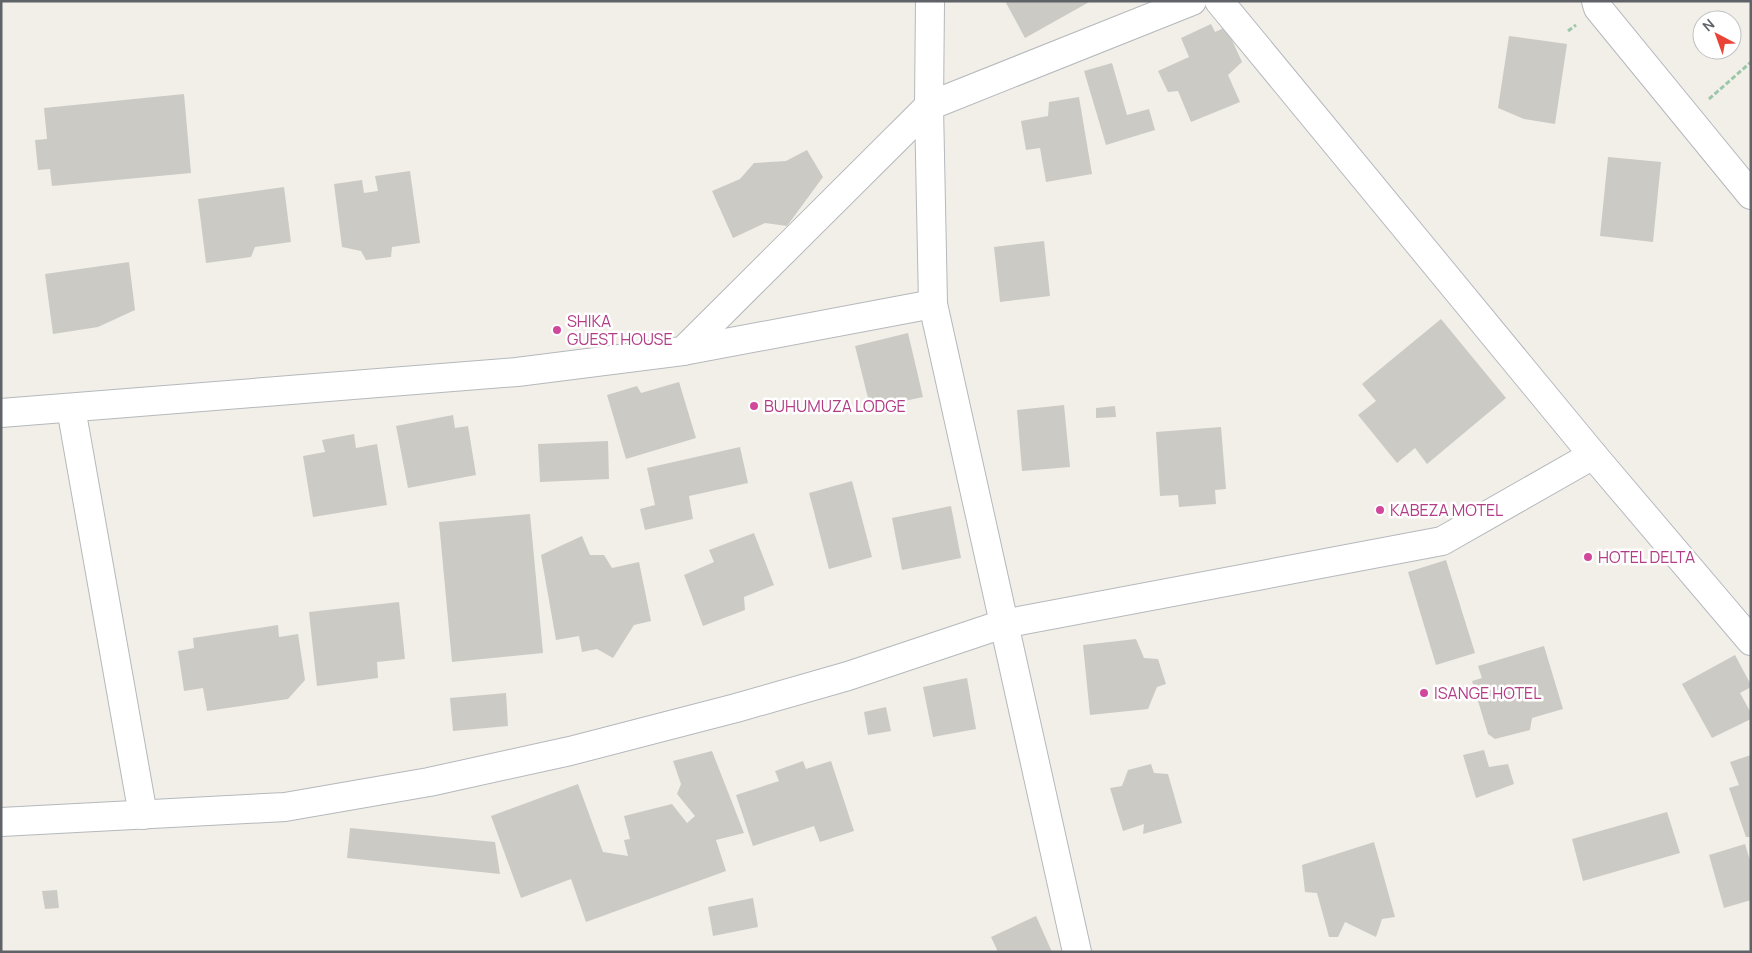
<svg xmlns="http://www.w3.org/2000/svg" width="1752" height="953" font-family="Manrope,sans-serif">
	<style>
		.building { fill: #cccac5 }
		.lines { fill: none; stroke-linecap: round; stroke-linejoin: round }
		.minor-casing { stroke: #b5b8bc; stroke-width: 30 }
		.secondary-casing { stroke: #b6babf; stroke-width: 30 }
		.path { stroke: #9cc7a9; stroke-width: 3; stroke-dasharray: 5 2.5; stroke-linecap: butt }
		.minor { stroke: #fff; stroke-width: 28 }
		.secondary { stroke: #fff; stroke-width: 28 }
		.hotel-dot { fill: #d1479c; stroke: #fff; stroke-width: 2 }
		.labels { text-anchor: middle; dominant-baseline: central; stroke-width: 5; stroke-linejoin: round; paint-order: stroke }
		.hotel-label { font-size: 16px; fill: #b23c85; stroke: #fff; text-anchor: start }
	</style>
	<rect width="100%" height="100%" fill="#f1efe8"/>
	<g class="building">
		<path d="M1005,1H1091L1025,38Z"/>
		<path d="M1211,24L1215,32L1226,27L1242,62L1228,75L1240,102L1191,122L1178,91L1168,92L1158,71L1189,57L1181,38Z"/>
		<path d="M1509,36L1567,44L1555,124L1524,119L1498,108Z"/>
		<path d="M1112,63L1127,115L1149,109L1155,130L1106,145L1084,71Z"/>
		<path d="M184,94L191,173L52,186L50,169L38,170L35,140L47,139L44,108Z"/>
		<path d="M1079,97L1092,174L1046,182L1040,148L1026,150L1021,121L1048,116L1049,102Z"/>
		<path d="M807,150L823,177L787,226L765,223L733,238L712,191L740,179L754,163L786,161Z"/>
		<path d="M1608,157L1661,162L1653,242L1600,236Z"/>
		<path d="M410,171L420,243L392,247L391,257L366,260L361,251L342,247L334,184L362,180L364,193L378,191L375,176Z"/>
		<path d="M284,187L291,242L255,247L251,257L206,263L198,199Z"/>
		<path d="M1044,241L1050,296L1000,302L994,247Z"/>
		<path d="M129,262L135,310L98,327L53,334L45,274Z"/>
		<path d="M1441,319L1506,398L1427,464L1415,448L1397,463L1358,415L1376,401L1362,384Z"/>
		<path d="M908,333L923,397L891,404L869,402L855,346Z"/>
		<path d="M679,382L696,438L626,459L607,395L637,386L641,393Z"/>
		<path d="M1064,405L1070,467L1022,471L1017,410Z"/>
		<path d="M1115,406L1116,417L1096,418V408Z"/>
		<path d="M453,415L455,428L468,426L476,475L408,488L396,426Z"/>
		<path d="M1221,427L1226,489L1215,490L1216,504L1179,507L1178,495L1160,496L1156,432Z"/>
		<path d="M354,434L356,448L377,444L387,505L313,517L303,456L325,452L322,440Z"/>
		<path d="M608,441L609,479L540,482L538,444Z"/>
		<path d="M740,447L748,483L689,496L693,519L645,530L640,509L655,505L647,468Z"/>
		<path d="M852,481L872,557L829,569L809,493Z"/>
		<path d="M951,506L961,558L902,570L892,518Z"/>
		<path d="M530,514L543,653L452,662L439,522Z"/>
		<path d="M754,533L774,585L744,597L745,610L703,626L684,575L714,562L709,550Z"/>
		<path d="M582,536L590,555H604L612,568L639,562L651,621L634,625L613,658L597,649L582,652L579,636L556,640L541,555Z"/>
		<path d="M1446,560L1475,653L1436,665L1408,572Z"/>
		<path d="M399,602L405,659L377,662L378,678L317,686L309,612Z"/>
		<path d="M278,625L279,637L298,634L305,680L288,699L207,711L203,688L184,691L178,651L194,648L193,638Z"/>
		<path d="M1136,639L1144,658L1158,659L1166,684L1157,687L1148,709L1090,715L1083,645Z"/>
		<path d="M1544,646L1563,709L1532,718L1530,730L1495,739L1488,734L1472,681L1482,678L1478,666Z"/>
		<path d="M1735,655L1751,685V687L1740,693L1751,713V719L1712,738L1682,684Z"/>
		<path d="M967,678L976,729L933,737L923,687Z"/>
		<path d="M506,693L508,726L453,731L450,698Z"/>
		<path d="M886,707L891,731L868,735L864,712Z"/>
		<path d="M1484,750L1489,767L1508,764L1514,784L1476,798L1463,755Z"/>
		<path d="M712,751L744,833L716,840L726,871L586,922L571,879L521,898L491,816L578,784L603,852L628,856L624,840L630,839L624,816L672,804L687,823L695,816L677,794L681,784L673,761Z"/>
		<path d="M1751,755V837H1746L1729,788L1739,785L1730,762Z"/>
		<path d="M803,761L806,769L831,761L854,831L820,842L814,826L753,846L736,795L779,781L775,771Z"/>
		<path d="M1151,764L1154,773L1168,774L1182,823L1143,834L1144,824L1123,831L1110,788L1122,786L1128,770Z"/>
		<path d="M1667,812L1680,853L1583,881L1572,839Z"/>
		<path d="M350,828L495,842L500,874L347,858Z"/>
		<path d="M1374,842L1395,917L1382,919L1376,937L1345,922L1338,937H1329L1317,893L1305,892L1302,865Z"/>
		<path d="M1745,844L1751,864V900L1724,908L1709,855Z"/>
		<path d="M57,890L59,908L45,909L42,891Z"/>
		<path d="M753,898L758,927L713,936L708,907Z"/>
		<path d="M1036,916L1052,952H998L991,937Z"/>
	</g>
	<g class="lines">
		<g class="minor-casing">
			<g id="minor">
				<path d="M930,1L929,106L933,304L1077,952"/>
				<path d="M1596,1L1598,8L1751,195"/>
				<path d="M683,351L933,304"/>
				<path d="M71,408L143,815"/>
				<path d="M1,413L517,372L683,351L929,106L1192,1"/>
				<path d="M1,822L285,807L429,782L570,751L736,708L848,676L1003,624L1442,541L1593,455"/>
			</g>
		</g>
		<g class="secondary-casing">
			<path id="secondary" d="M1219,1L1593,455L1751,641"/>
		</g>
		<g class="path">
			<path d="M1568,31L1576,25"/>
			<path d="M1709,99L1751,62"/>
		</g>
		<use href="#minor" class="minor"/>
		<use href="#secondary" class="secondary"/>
	</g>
	<g class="hotel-dot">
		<circle cx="557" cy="330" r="5"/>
		<circle cx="754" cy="406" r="5"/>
		<circle cx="1380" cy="510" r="5"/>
		<circle cx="1588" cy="557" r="5"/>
		<circle cx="1424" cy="693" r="5"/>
	</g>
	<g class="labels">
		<g class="hotel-label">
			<text x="567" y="321">SHIKA<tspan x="567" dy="18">GUEST HOUSE</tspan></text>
			<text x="764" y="406">BUHUMUZA LODGE</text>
			<text x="1390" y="510">KABEZA MOTEL</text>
			<text x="1598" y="557">HOTEL DELTA</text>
			<text x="1434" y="693">ISANGE HOTEL</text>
		</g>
	</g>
	<rect width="1752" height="953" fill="none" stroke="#5f6368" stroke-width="5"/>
	<g transform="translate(1717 35) rotate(319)"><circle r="24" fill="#ffffff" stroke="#bfc1c3"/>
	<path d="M0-4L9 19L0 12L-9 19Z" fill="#ea4335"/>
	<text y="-8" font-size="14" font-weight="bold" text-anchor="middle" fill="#5f6368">N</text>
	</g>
</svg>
